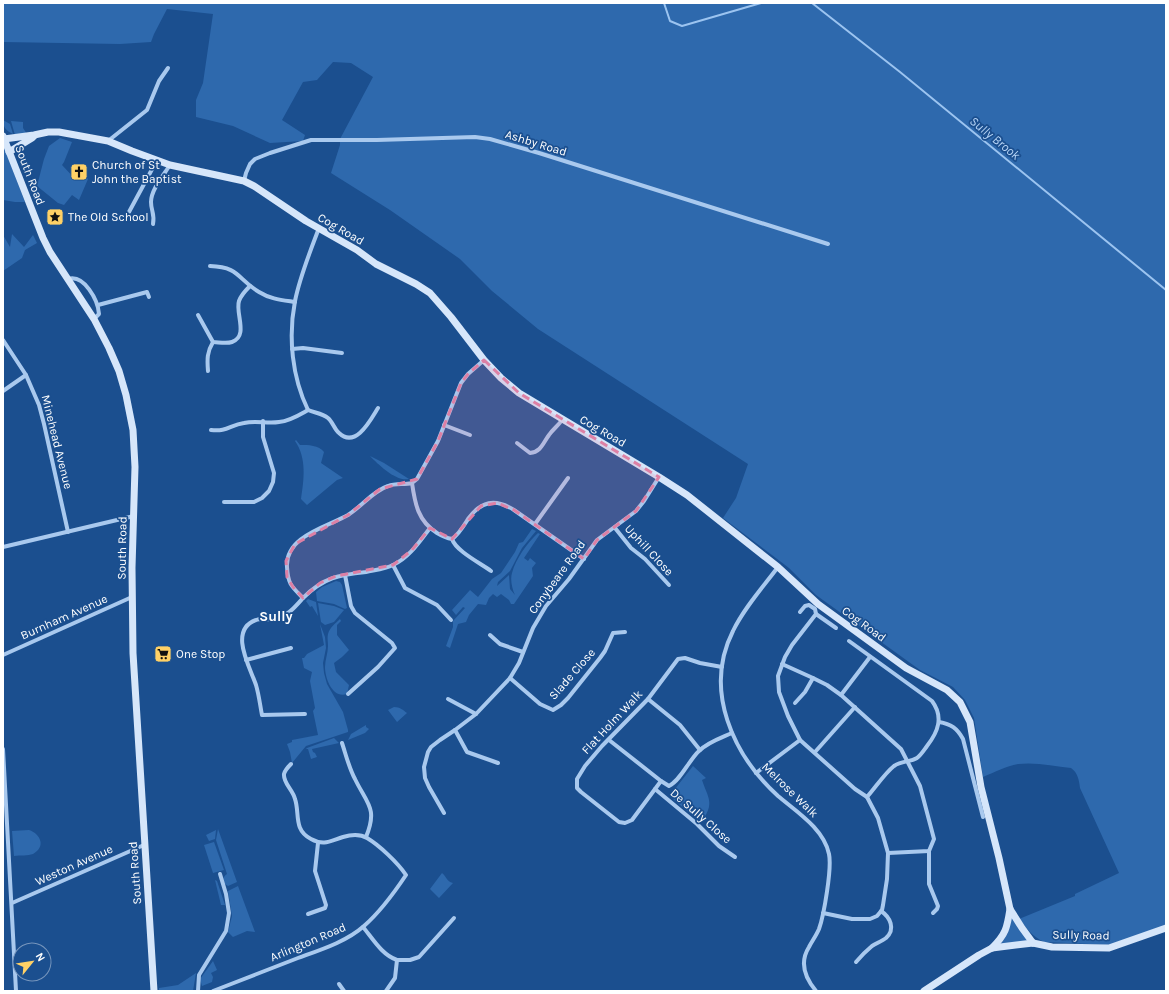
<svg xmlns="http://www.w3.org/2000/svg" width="1169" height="994" font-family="Karla,sans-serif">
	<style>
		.green { fill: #2e69ad }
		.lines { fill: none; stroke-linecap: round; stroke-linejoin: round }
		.stream { stroke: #9cc4f0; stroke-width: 2 }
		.street { stroke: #a9c9ee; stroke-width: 4 }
		.secondary { stroke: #d6e6fa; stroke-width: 7 }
		.marked { fill: #dd80a5; fill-opacity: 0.2; stroke: #dd80a5; stroke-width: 3; stroke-dasharray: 8 5; stroke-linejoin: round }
		.labels { text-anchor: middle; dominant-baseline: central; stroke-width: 3.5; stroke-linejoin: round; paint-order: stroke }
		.street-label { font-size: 12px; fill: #fff; stroke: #1b4f8f }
		.poi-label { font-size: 12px; fill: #fff; stroke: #1b4f8f; text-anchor: start }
		.water-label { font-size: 13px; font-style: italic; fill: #b5d3f5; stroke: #1b4f8f }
		.quarter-label { font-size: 14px; font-weight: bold; fill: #fff; stroke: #1b4f8f }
	</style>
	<rect width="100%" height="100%" fill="#1b4f8f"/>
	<g class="green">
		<path d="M3,3H1166V925L1112,945L1044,942C1032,936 1027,929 1019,919L1075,896V894L1119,873L1080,788C1079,780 1078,773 1071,768C1054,766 1036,762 1018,764C1006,766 995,772 983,777L974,718L965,700L953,687L920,670L816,595L789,568L723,518L736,498L748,464L538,329L492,291L460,259L390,210L331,173L340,145V139L373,77L351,63L333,62L317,80L303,82L282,120L305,135L303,141L270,143L233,126L196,117V100L203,83L213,14L167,9L154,34L151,42L120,44L3,42Z"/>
		<path d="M3,120L10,124L13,134C6,131 3,127 3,120Z"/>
		<path d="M11,121L23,122V128L27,134L15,135Z"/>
		<path d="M60,138L72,142L64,162L62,165L76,180L79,179L81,180L85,176L88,179L79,200L72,195L64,205L58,203L37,186L44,159L49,146Z"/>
		<path d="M3,144L25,202H15L3,200Z"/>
		<path d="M12,234L24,247L33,235L37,243L25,250L22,258L3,271V235L10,247Z"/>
		<path d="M296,440L300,445C308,445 319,445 324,452L321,463L343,478L337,480L307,505L301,499C304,480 307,458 295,441Z"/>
		<path d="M370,456L384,463L409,479C396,482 379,465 370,456Z"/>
		<path d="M532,529L536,531L522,548L510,571L498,582L497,586L509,575L510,589L515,595C512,589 510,579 512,573C516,558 528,542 538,533L540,534L524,558L528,561L530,558L536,563L532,568L533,576L514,604H511L509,600L501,594L497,597L493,594L489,598L486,605L478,604L469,615L466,622L458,624L450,648L446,646L453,627V621L465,608L463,607L456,615L452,610L470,590L478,597L492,579L501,573L515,552L519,543L523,542Z"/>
		<path d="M336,581L340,582L342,585L347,608L345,609L334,604L317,601L316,592L322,587Z"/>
		<path d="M308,599L316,602L318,616L312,606L310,607L306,601Z"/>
		<path d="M318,603L334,606L344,610L334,622L325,625L321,622Z"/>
		<path d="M340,619L341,621L337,625V635L349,650L342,657L334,663L336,672L349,685L347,694C333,699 325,679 325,667C325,660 328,653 328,646C328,641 327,638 328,634C330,627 335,624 340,619Z"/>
		<path d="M320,624L325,637L326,648L323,663L324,673L327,684L343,712L348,730V732L306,746L292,763L290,752L287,744L292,742V740L318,735L313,711L315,708L310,681L312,672L304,668L302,658H304L307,654L324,645Z"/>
		<path d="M394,707C400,707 403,710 407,713L397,722L388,710Z"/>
		<path d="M366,725V727L369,729L365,733L348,740L351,734Z"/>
		<path d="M334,738L339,743L312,749L313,752L315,753L317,757L311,759L308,749H306L307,748Z"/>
		<path d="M693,766L706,778L702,780C708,798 715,803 702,821H699L673,799L674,797L671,794Z"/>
		<path d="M218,829L237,882L228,886L225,884C222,879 223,877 227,874L216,840Z"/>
		<path d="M29,830C41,834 46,847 33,854C28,856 20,855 14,856L12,831Z"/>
		<path d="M216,830L215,839L209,841L206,835Z"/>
		<path d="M214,842L224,870L213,873L204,845Z"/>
		<path d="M442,873C447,877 446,881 453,883L439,898L430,889Z"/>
		<path d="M215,880L217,881L225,905H221Z"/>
		<path d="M238,886L255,932L247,931L233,937L228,932L232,916L228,891Z"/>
		<path d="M1012,917L1027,938V941L1001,944L1008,933Z"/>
		<path d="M213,961L217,970L211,973L213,977L212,982L202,986L200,979Z"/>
		<path d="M196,973L193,991H159V988L178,985Z"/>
	</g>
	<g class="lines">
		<g class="stream">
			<path d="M664,3L670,21L682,26L761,3"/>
			<path d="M812,3L900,72L1166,290"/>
		</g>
		<g class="street">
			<path d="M108,141L147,110L159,81L168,68"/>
			<path d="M244,181L246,173L250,164L255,159L270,153L311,140H377L475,137L490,139L539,153L828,244"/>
			<path d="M129,212L157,160"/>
			<path d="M153,224C155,214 151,211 151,202C151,190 163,176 170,165"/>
			<path d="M319,228C310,252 300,276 295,301C288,337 292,377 308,410C315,413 322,413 328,418C333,422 334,429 339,433C356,449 371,419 378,408"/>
			<path d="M210,266C240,267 237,279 259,292C270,299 282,300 295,302"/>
			<path d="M68,279C84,274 98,300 99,314L94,319"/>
			<path d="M98,305L147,292L149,297"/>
			<path d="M198,315L213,342C218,342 226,344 232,342C249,336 235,313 239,301C241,295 246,290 250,286"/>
			<path d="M3,340L26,375L39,405L44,424L68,532"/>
			<path d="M292,349L303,348L342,353"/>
			<path d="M484,360L468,374L461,383L438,441L417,479L412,483C415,504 418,521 437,533C442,536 446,538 452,539C456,551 480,563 491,571"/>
			<path d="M208,371C207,359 207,352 213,342"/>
			<path d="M3,391L26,375"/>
			<path d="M444,425L470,435"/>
			<path d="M211,430C227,432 230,425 244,423C256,420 267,424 279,422C290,421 299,415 308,410"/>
			<path d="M517,443L530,453C541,452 543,443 549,435C553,429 558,426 562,420"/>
			<path d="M224,502H254L262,498L269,491L273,482L274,473L263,437V421"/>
			<path d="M535,524L568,478"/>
			<path d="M615,528L631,548L645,559L669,585"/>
			<path d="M452,539C459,534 463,527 468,519C481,501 495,498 514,510L584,559"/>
			<path d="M3,547L134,516"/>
			<path d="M393,565L405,588L437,605L451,620"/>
			<path d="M778,567C763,587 744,608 733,631C703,690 733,755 778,796C797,812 824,829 829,854C832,868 824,915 819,929C816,936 812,941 809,947C799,963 805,978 816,991"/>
			<path d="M345,575L351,606L355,613L392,643L395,648L378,667L348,694"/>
			<path d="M303,598C324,577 339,575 366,572C375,570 385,569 393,565C409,558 420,541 430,528"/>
			<path d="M800,612L805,606L809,605L815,609L816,614L792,645L785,657L778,676L779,692L788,716L800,740L855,789L867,797L878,818L888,853L887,879L883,905L882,910L877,916L870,919H852L823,913"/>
			<path d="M816,614L836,628"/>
			<path d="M490,635L500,644L523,652"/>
			<path d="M849,641L932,701C944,717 938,732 927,746C924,750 921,755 917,758C910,762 901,761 894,766C885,773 875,788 867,797"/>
			<path d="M3,655L132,597"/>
			<path d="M246,660L291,648"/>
			<path d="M782,664L813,678L827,685L841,695L901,749L920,786L934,839L929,851L888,853"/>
			<path d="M510,678L540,704L553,710L561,705L568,698L600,658L605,651L613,633L625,632"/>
			<path d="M841,695L870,657"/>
			<path d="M448,699L476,714"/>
			<path d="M648,699L680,725L700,750"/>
			<path d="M795,703L805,692L813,678"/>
			<path d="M305,714L262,715C260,705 259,695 256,685C250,667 228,630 256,620C261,618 268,620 274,619C287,617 295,607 303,598C291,586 288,584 287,567C285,536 327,527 348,515C362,506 373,491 388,486C396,483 404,485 412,483"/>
			<path d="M939,722C951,724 957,728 963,739L983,817"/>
			<path d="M455,730L467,752L498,763"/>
			<path d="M609,740L661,781L669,786C681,780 689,760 699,751C708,742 721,738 732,733"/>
			<path d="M342,743C346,755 349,768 355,779C367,804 378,808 366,837"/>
			<path d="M3,749L16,991"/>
			<path d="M815,752L855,707"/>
			<path d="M756,773L800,740"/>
			<path d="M661,781L632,820L625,823L619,822L581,792L577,788V779L585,766L602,746L648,699L678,659L685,658L700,663L722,667"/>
			<path d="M655,789L697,824L719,846L735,857"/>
			<path d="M444,813L429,787L425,778L424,767L428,752L431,747L440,740L455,730L476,714L510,678L519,663L533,628L546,606L569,579L597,540L636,511L644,501L659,477"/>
			<path d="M929,851V884L938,906L937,909L933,913"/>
			<path d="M12,903L144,845"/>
			<path d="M308,914L325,908L326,905L315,871L318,843"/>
			<path d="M363,927C373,939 382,955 397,960"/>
			<path d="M856,962C861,956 866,951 872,946C877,943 882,941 886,938C896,929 890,917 881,911"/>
			<path d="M339,984L344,991"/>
			<path d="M198,991L199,975L226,931L229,913L226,894L220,874"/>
			<path d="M213,991C241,980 270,969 298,958C320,950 346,942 364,926C380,912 394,893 406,875C398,863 379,845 367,838C360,834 350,835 343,837C330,841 324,846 311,839C293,830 300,813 295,799C293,790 283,783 284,774C285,770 288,767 291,764"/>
			<path d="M386,991L395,978L397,960H410L419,957L454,918"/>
		</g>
		<g class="secondary">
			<path d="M3,136L43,238L50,252L94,319L109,348L119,371L126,395L133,430L135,467L132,568L133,653L154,991"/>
			<path d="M4,139L34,135L48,132H59L108,141L132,151L170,165L244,181L254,186L306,221L357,250L376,264L416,284L430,293L451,317L484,360L501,378L519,393L659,477L687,495L778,567L818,604L906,668L947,690L960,702L970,722L981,787L999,858L1010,909L1022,928L1033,943"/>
			<path d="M9,152L32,138L34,136"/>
			<path d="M992,948C1006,934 1007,928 1010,909"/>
			<path d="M924,991L979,955L992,948L1033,943L1052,947L1109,948L1166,928"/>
		</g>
	</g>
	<path class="marked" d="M484,360L519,393L659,477L636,511L597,540L584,559L514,510L497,503L481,506L452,539L430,528L412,550L393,565L336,576L320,583L303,598L293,587L287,577L286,561L295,544L348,515L380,489L417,479L438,441L461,383L468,374Z"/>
	<defs>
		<g id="church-square" transform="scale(0.9)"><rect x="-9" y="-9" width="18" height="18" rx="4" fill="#ffd166" stroke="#1b4f8f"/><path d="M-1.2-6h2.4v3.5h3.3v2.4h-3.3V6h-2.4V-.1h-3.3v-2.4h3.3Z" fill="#111"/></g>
		<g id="sight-square" transform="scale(0.9)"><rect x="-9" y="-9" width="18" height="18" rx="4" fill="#ffd166" stroke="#1b4f8f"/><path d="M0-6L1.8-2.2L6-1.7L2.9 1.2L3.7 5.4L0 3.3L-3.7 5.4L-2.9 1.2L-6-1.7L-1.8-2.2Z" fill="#111"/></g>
		<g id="supermarket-square" transform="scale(0.9)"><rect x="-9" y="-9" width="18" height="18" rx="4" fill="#ffd166" stroke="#1b4f8f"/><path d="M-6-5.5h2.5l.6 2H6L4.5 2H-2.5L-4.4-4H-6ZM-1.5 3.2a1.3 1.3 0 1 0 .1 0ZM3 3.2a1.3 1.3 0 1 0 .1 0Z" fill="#111"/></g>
	</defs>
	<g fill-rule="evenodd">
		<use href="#church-square" x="79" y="172"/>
		<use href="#sight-square" x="55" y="217"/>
		<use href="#supermarket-square" x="163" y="654"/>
	</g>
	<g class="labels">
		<g class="street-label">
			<text transform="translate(536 143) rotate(17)">Ashby Road</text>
			<text transform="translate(30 175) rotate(69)">South Road</text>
			<text transform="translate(341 229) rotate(30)">Cog Road</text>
			<text transform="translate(603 431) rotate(30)">Cog Road</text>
			<text transform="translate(57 442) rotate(76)">Minehead Avenue</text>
			<text transform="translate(122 548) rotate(-89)">South Road</text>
			<text transform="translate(649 550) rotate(47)">Uphill Close</text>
			<text transform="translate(557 577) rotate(-54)">Conybeare Road</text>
			<text transform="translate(64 617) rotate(-24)">Burnham Avenue</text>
			<text transform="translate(864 624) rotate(36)">Cog Road</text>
			<text transform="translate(572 674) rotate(-49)">Slade Close</text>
			<text transform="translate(612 722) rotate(-47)">Flat Holm Walk</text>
			<text transform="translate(790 790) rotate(44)">Melrose Walk</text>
			<text transform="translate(701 816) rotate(41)">De Sully Close</text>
			<text transform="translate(74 865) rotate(-24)">Weston Avenue</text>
			<text transform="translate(135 873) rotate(-94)">South Road</text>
			<text transform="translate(1081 935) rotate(1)">Sully Road</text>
			<text transform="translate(308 942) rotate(-23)">Arlington Road</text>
		</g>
		<g class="poi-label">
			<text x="92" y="165">Church of St<tspan x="92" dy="14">John the Baptist</tspan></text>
			<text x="68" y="217">The Old School</text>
			<text x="176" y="654">One Stop</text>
		</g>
		<g class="water-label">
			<text transform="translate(995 138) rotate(39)">Sully Brook</text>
		</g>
		<g class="quarter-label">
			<text x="276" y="616">Sully</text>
		</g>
	</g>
	<rect width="1169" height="994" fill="none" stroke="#ffffff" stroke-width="8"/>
	<g transform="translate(32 962) rotate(60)"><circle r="19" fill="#1b4f8f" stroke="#7695bc"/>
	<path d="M0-3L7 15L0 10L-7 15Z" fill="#ffd166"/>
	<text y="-6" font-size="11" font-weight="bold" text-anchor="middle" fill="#ffffff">N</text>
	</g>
</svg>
